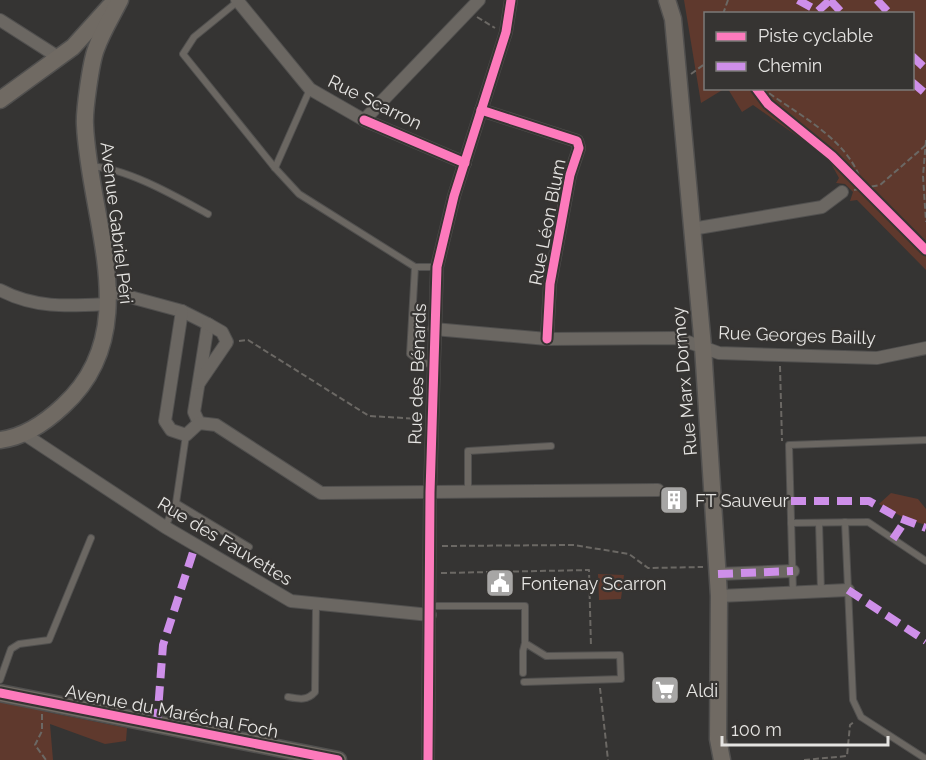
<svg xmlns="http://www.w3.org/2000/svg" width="926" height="760" font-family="Raleway,sans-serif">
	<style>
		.green { fill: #5f392d }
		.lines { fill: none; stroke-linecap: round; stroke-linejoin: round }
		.lane-casing { stroke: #51504f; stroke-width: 8 }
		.street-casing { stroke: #51504f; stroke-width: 14 }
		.secondary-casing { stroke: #51504f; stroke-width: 19 }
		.path { stroke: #6b6864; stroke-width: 2; stroke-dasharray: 6 3; stroke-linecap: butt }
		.lane { stroke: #6b6762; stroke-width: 6 }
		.street { stroke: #6b6762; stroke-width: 12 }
		.secondary { stroke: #706a63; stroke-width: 16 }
		.quiet { stroke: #ce8fe9; stroke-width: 8; stroke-dasharray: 15 8; stroke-linecap: butt }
		.cycleway-casing { stroke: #363432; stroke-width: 13 }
		.cycleway { stroke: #fd7abc; stroke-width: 9 }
		.labels { text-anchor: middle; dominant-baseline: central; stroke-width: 4.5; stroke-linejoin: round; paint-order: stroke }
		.street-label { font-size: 18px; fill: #e5e4e2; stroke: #363432 }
		.poi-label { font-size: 18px; fill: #e5e4e2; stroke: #363432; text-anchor: start }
	</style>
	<rect width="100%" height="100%" fill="#353433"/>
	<g class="green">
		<path d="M684,0H926V270L857,200L850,201L853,192L845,184L836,183L839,178L828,158L753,105L742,112L728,89L912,88V14H706V88L724,89L701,103Z"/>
		<path d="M891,493L918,499L926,509V525L906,519L879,504Z"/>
		<path d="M598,574L624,575L621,599L599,600Z"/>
		<path d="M0,697L46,707L47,712L127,728L126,741L105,744L50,724L53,760H0Z"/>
	</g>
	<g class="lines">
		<g class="lane-casing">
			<g id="lane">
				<path d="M237,2L194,37L183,54L275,168L299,194L415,267H437"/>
				<path d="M91,166C129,169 175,196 208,214"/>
				<path d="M275,168L310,89"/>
				<path d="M415,267L410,354L421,363L433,364"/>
				<path d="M468,491V451L551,446"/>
				<path d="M176,503L249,547"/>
				<path d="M845,522L853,700L861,717L926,759"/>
				<path d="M791,523L868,522L926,561"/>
				<path d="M819,523L821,591"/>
				<path d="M165,527L176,503L186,435"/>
				<path d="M793,592L789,445L926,440"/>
				<path d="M430,606H525V643L546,656L620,655L621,679L524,682"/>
				<path d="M523,673V651L525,643"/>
				<path d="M0,680L11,649L19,644L49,640L91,538"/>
				<path d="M288,697C299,699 307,701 315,692L316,604"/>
			</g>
		</g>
		<g class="street-casing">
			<g id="street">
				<path d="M237,0L310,89L364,120L465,163"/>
				<path d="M0,20L58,57"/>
				<path d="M481,110L577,141L579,148L570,175L550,284L547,339"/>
				<path d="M364,120L479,0"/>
				<path d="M692,229L822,207L842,192"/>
				<path d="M0,290C36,309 70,306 109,304"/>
				<path d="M108,291L182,311L208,324L194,412L199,423"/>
				<path d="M182,311L165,421L171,430L186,435L199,423L216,425L321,493L658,490"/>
				<path d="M434,329L547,339L677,338L719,353L779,355L877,358L926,348"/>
				<path d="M199,383L227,342L222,332L208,324"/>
				<path d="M24,434L165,527L291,601L430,615"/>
				<path d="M718,574L793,571"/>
				<path d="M719,596L848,590"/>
				<path d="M428,760L430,492L437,267L454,196L506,32L511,0"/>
			</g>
		</g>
		<g class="secondary-casing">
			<g id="secondary">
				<path d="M667,0L673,19L703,347L719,596L718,739L722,760"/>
				<path d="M0,100L73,47L109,7"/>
				<path d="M0,440C24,437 46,422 63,406C146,331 89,220 85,125C84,111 91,62 96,49C102,32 112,16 120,0"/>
				<path d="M0,693L338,760"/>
			</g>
		</g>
		<g class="path">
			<path d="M723,14L728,0"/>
			<path d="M816,14H820"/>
			<path d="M477,17L495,28"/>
			<path d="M691,74L706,63"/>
			<path d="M762,88C799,116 852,140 863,188"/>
			<path d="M926,140L923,176L926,222"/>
			<path d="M854,190L880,185L926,145"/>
			<path d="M239,341L248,340L369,416L421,419"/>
			<path d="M780,366L782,441"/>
			<path d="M442,546L574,545L629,554L648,568L703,567"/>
			<path d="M441,573L589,570L591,647"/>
			<path d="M600,688L608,760"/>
			<path d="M42,714V731L35,745L46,760"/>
			<path d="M804,760L847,756L850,725L855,721"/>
		</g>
		<use href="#lane" class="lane"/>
		<use href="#street" class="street"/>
		<use href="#secondary" class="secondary"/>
		<g class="quiet">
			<path d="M798,0L818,11L830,0"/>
			<path d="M830,0L843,14"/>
			<path d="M877,0L890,14"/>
			<path d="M912,56L926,69"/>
			<path d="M912,82L926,94"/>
			<path d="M791,501H869L897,517L926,528"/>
			<path d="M893,539L905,521"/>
			<path d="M718,574L793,571"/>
			<path d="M848,590L926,641"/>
			<path d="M157,724L163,645L195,546"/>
		</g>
		<g class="cycleway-casing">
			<g id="cycleway">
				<path d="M756,88L768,104L832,156L926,250"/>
				<path d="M481,110L577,141L579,148L570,175L550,284L547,339"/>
				<path d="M364,120L465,163"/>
				<path d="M0,693L338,760"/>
				<path d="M428,760L430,492L437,267L454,196L506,32L511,0"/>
			</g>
		</g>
		<use href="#cycleway" class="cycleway"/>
	</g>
	<defs>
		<g id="building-square" transform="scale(1.5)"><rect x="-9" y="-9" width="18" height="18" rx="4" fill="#a7a6a5" stroke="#363432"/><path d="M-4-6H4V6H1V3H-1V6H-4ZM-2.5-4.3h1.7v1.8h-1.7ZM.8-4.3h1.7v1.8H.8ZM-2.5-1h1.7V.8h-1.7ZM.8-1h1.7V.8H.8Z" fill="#fff"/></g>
		<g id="civic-square" transform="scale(1.5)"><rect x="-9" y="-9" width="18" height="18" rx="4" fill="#a7a6a5" stroke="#363432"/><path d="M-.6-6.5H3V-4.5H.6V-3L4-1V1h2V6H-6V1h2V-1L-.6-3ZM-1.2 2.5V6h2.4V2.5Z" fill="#fff"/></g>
		<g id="supermarket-square" transform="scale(1.5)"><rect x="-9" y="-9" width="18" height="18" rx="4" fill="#a7a6a5" stroke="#363432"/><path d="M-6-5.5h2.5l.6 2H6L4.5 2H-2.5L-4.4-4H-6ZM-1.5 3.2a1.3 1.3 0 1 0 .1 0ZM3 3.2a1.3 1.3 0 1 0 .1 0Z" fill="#fff"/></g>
	</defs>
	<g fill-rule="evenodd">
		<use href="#building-square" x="674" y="500"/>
		<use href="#civic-square" x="500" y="583"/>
		<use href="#supermarket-square" x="665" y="690"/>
	</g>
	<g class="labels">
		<g class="street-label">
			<text transform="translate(375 102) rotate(26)">Rue Scarron</text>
			<text transform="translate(547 222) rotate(-79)">Rue Léon Blum</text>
			<text transform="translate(117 223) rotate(83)">Avenue Gabriel Péri</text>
			<text transform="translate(797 335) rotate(2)">Rue Georges Bailly</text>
			<text transform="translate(417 374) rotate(-88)">Rue des Bénards</text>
			<text transform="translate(684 381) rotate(-95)">Rue Marx Dormoy</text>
			<text transform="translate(225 541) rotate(31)">Rue des Fauvettes</text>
			<text transform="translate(172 711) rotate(11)">Avenue du Maréchal Foch</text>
		</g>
		<g class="poi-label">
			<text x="695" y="500">FT Sauveur</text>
			<text x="521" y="583">Fontenay Scarron</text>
			<text x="686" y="690">Aldi</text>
		</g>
	</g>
	<rect x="704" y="12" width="210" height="78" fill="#363432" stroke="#7c7a78" stroke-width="1.5"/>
	<rect x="716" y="32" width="30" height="9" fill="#fd7abc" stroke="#7c7a78" stroke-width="1.5"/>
	<text x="758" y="42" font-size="18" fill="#e5e4e2">Piste cyclable</text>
	<rect x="716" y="62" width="30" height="9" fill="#ce8fe9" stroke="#7c7a78" stroke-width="1.5"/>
	<text x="758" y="72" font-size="18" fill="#e5e4e2">Chemin</text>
	<path d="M722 736v9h166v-9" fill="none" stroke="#e5e4e2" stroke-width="3"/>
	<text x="731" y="736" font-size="18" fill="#e5e4e2" stroke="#363432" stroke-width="4.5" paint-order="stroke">100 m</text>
</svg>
